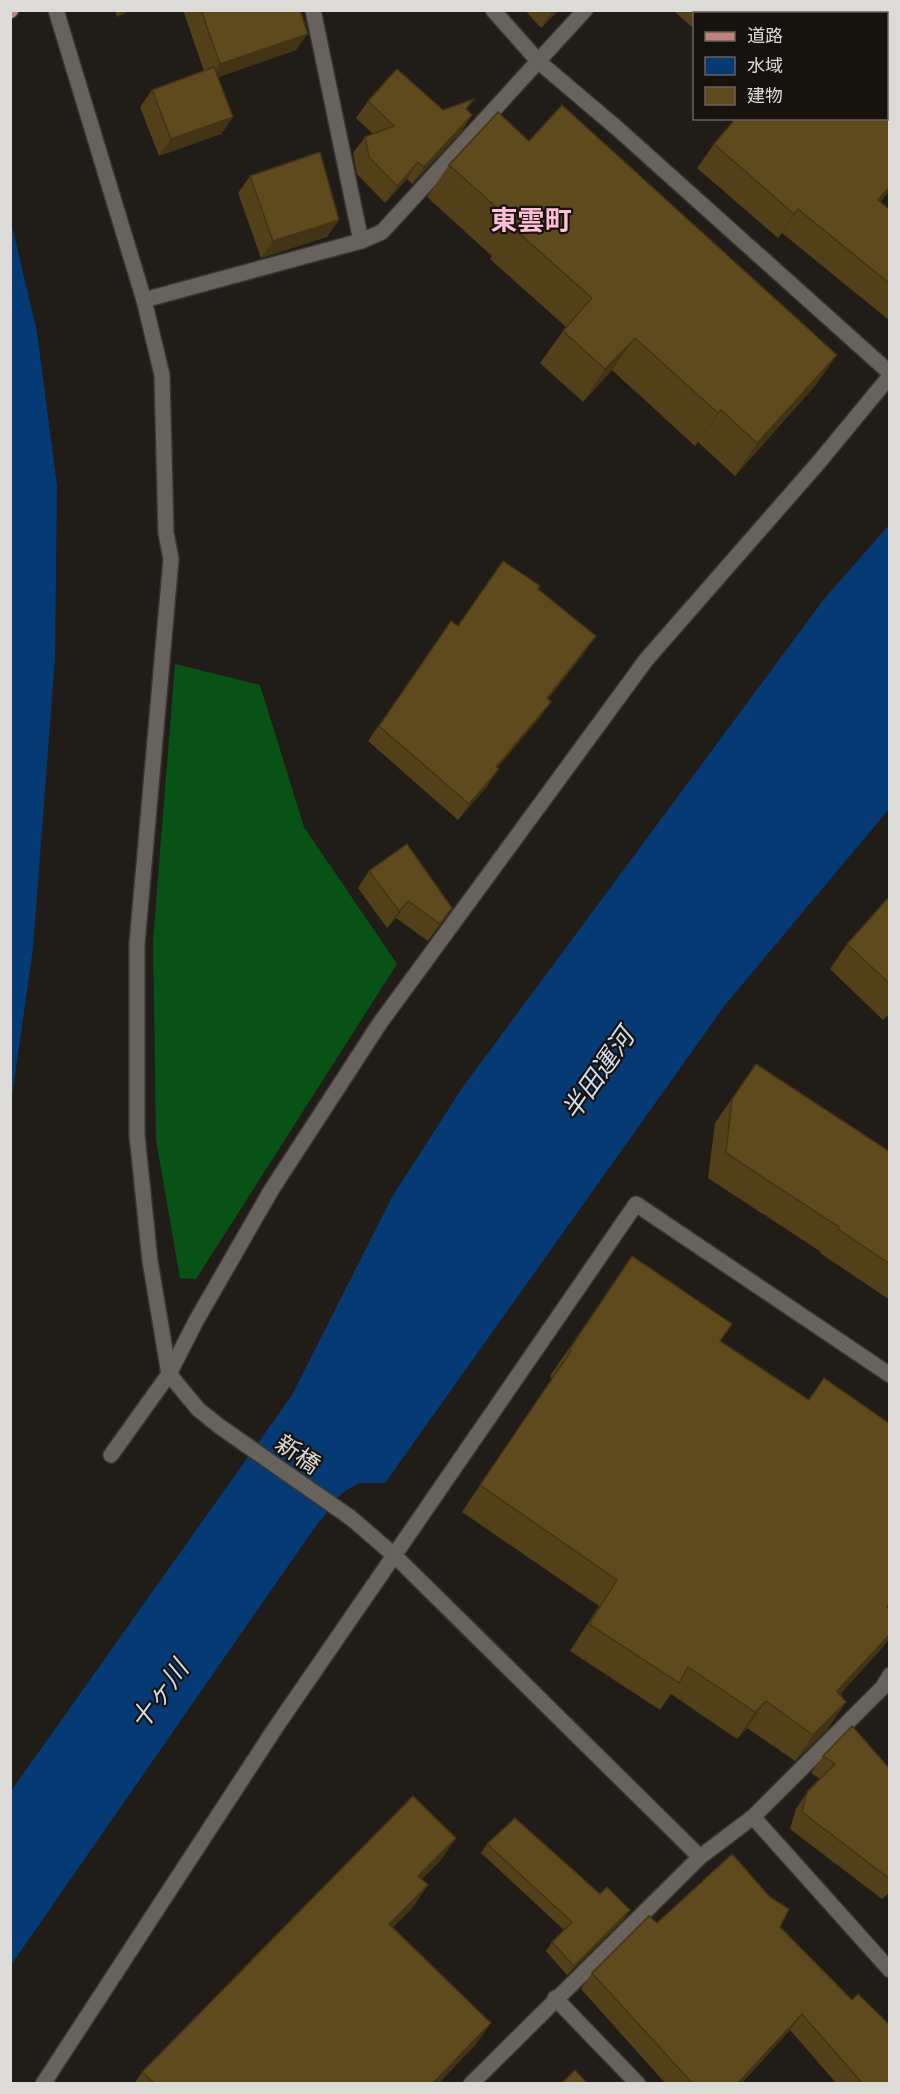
<svg xmlns="http://www.w3.org/2000/svg" width="900" height="2094" font-family="'Zilla Slab','Noto Sans JP',serif">
	<style>
		.forest { fill: #085216 }
		.water { fill: #053a75 }
		.lines { fill: none; stroke-linecap: round; stroke-linejoin: round }
		.minor-casing { stroke: #383632; stroke-width: 18 }
		.major-casing { stroke: #383632; stroke-width: 18 }
		.minor { stroke: #67635c; stroke-width: 15 }
		.major { stroke: #c2817b; stroke-width: 15 }
		.wall { fill: #524019 }
		.shaded-wall { fill: #423414 }
		.building { fill: #5f4a1d; stroke: #423414; stroke-width: 1.5 }
		.labels { text-anchor: middle; dominant-baseline: central; stroke-width: 4.5; stroke-linejoin: round; paint-order: stroke }
		.street-label { font-size: 24px; fill: #dddbd7; stroke: #16130e }
		.water-label { font-size: 26px; font-style: italic; fill: #cfdcee; stroke: #16130e }
		.quarter-label { font-size: 27px; font-weight: bold; fill: #ffbed6; stroke: #16130e }
	</style>
	<rect width="100%" height="100%" fill="#201c17"/>
	<path class="forest" d="M175,664L260,685L304,827L397,964L196,1279L180,1278L156,1140L153,940Z"/>
	<g class="water">
		<path d="M11,222L37,332L57,486L55,658L33,948L11,1104Z"/>
		<path d="M889,525V809L725,1005L385,1483H359L342,1493L313,1530L11,1965V1791L292,1395L392,1197L462,1088L824,599Z"/>
	</g>
	<g class="lines">
		<g class="minor-casing">
			<g id="minor">
				<path d="M56,10L144,300L162,375L166,533L171,559L137,944V1135L150,1261L169,1374L198,1409L219,1426L351,1518L394,1555L700,1857"/>
				<path d="M313,10L361,241"/>
				<path d="M493,10L539,62L618,129L890,373"/>
				<path d="M144,300L361,241L382,232L585,10"/>
				<path d="M111,1455L169,1374L196,1321L272,1189L380,1023L646,660L819,462L890,376"/>
				<path d="M753,1817L890,1970"/>
				<path d="M555,1998L638,2084"/>
				<path d="M43,2084L276,1727L636,1204L890,1375"/>
				<path d="M471,2084L700,1857L753,1817L883,1687L890,1675"/>
			</g>
		</g>
		<g class="major-casing">
			<path id="major" d="M10,11L11,10"/>
		</g>
		<use href="#minor" class="minor"/>
		<use href="#major" class="major"/>
	</g>
	<g class="wall">
		<path d="M115,10H131L117,17Z"/>
		<path d="M183,10H300L296,50L218,77L233,117L221,134L159,156L140,107L152,90L204,71Z"/>
		<path d="M525,10H559L541,28Z"/>
		<path d="M673,10H889L880,202L890,210V321L782,233L778,238L697,168L714,144L886,14H694V29Z"/>
		<path d="M368,101L443,110H467L472,115L461,132L412,184L407,179L385,203L357,174L353,153L365,137L373,134L356,118Z"/>
		<path d="M529,141L837,355L814,387L735,476L698,442L695,446L612,370L583,402L540,363L566,327L490,259L492,256L427,197L449,165Z"/>
		<path d="M250,176L327,237L261,258L238,193Z"/>
		<path d="M538,589L585,652L548,699L551,702L540,717L497,768L488,785L458,820L368,741L451,621L458,626Z"/>
		<path d="M369,871L452,908L428,941L396,918L387,928L358,888Z"/>
		<path d="M890,896V1013L883,1020L830,969L847,944Z"/>
		<path d="M756,1064L889,1152L890,1151V1300L820,1253L821,1252L708,1178L715,1123Z"/>
		<path d="M632,1256L720,1341L808,1400L824,1378L887,1607L890,1610V1638L882,1648L840,1694L846,1702L828,1728L795,1761L747,1728L737,1739L671,1694L660,1710L570,1651L599,1606L462,1512L552,1378L550,1376Z"/>
		<path d="M823,1756L890,1769V1892L882,1899L790,1829L796,1809L807,1792L820,1779L811,1773Z"/>
		<path d="M456,1838L440,1861L422,1879L428,1885L412,1908L393,1927L491,2023L475,2045L438,2084H134L142,2072Z"/>
		<path d="M487,1844L624,1919L567,1975L546,1951L552,1942L564,1930L481,1853Z"/>
		<path d="M657,1923L780,1927L890,2084H837L790,2030L741,2084H666L581,1989L592,1973Z"/>
	</g>
	<g class="shaded-wall">
		<path d="M122,10H131L117,17Z"/>
		<path d="M553,10H559L541,28Z"/>
		<path d="M308,34L296,50L208,81L220,64Z"/>
		<path d="M472,115L461,132L412,184L424,167Z"/>
		<path d="M233,117L221,134L159,156L171,139Z"/>
		<path d="M418,162L407,179L385,203L397,186Z"/>
		<path d="M890,186V191L861,224L878,200Z"/>
		<path d="M798,209L782,233L778,238L794,214Z"/>
		<path d="M339,220L327,237L261,258L273,241Z"/>
		<path d="M635,338L612,370L583,402L605,369Z"/>
		<path d="M837,355L814,387L735,476L757,443Z"/>
		<path d="M721,410L698,442L695,446L718,413Z"/>
		<path d="M596,636L585,652L536,714L547,698Z"/>
		<path d="M551,702L540,717L485,782L496,767Z"/>
		<path d="M499,769L488,785L458,820L469,804Z"/>
		<path d="M408,901L396,918L387,928L399,911Z"/>
		<path d="M890,1634V1638L882,1648L819,1718L837,1691Z"/>
		<path d="M766,1701L747,1728L737,1739L755,1712Z"/>
		<path d="M846,1702L828,1728L795,1761L813,1735Z"/>
		<path d="M456,1838L440,1861L402,1898L418,1876Z"/>
		<path d="M428,1885L412,1908L374,1947L389,1924Z"/>
		<path d="M630,1910L624,1919L567,1975L574,1966Z"/>
		<path d="M802,2014L790,2030L741,2084H737Z"/>
		<path d="M491,2023L475,2045L438,2084H432Z"/>
	</g>
	<g class="building">
		<path d="M201,10H300L308,34L220,64Z"/>
		<path d="M717,10L890,11V186L878,200L890,210V284L798,209L794,214L714,144L736,118H886V14H720Z"/>
		<path d="M214,67L233,117L171,139L152,90Z"/>
		<path d="M397,69L443,110L474,99L466,109L472,115L424,167L418,162L397,186L369,157L365,137L394,126L368,101Z"/>
		<path d="M562,105L837,355L757,443L721,410L718,413L635,338L605,369L563,331L592,298L512,227L515,224L449,165L498,112L529,141Z"/>
		<path d="M320,152L339,220L273,241L250,176Z"/>
		<path d="M503,561L540,586L538,589L596,636L547,698L551,702L496,767L499,769L469,804L379,726L451,621L458,626Z"/>
		<path d="M407,844L452,908L440,924L408,901L399,911L369,871Z"/>
		<path d="M890,896V984L847,944Z"/>
		<path d="M756,1064L890,1152V1264L838,1229L839,1227L726,1153L732,1099Z"/>
		<path d="M632,1256L732,1324L720,1341L809,1400L824,1378L890,1424V1603L887,1607L890,1610V1634L837,1691L846,1702L813,1735L766,1701L755,1712L688,1667L679,1683L589,1624L617,1580L480,1485L571,1351L569,1350Z"/>
		<path d="M852,1726L890,1769V1879L802,1812L807,1792L835,1764L823,1756Z"/>
		<path d="M413,1796L456,1838L418,1876L428,1885L389,1924L491,2023L432,2084H155L142,2072Z"/>
		<path d="M515,1818L600,1894L607,1887L630,1910L574,1966L552,1942L572,1922L487,1844Z"/>
		<path d="M732,1854L770,1897L789,1909L780,1927L852,2000L858,1994L890,2025V2084H863L802,2014L737,2084H693L592,1973L649,1916L657,1923Z"/>
		<path d="M575,2070L588,2084H561Z"/>
	</g>
	<g class="labels">
		<g class="street-label">
			<text transform="translate(298 1454) rotate(35)">新橋</text>
		</g>
		<g class="water-label">
			<text transform="translate(598 1074) rotate(-55)">半田運河</text>
			<text transform="translate(159 1695) rotate(-54)">十ヶ川</text>
		</g>
		<g class="quarter-label">
			<text x="531" y="221">東雲町</text>
		</g>
	</g>
	<rect width="900" height="2094" fill="none" stroke="#dddbd7" stroke-width="24"/>
	<rect x="693" y="12" width="195" height="108" fill="#16130e" stroke="#66635e" stroke-width="1.5"/>
	<rect x="705" y="32" width="30" height="9" fill="#c2817b" stroke="#66635e" stroke-width="1.5"/>
	<text x="747" y="42" font-size="18" fill="#dddbd7">道路</text>
	<rect x="705" y="57" width="30" height="18" fill="#053a75" stroke="#66635e" stroke-width="1.5"/>
	<text x="747" y="72" font-size="18" fill="#dddbd7">水域</text>
	<rect x="705" y="87" width="30" height="18" fill="#5f4a1d" stroke="#66635e" stroke-width="1.5"/>
	<text x="747" y="102" font-size="18" fill="#dddbd7">建物</text>
</svg>
